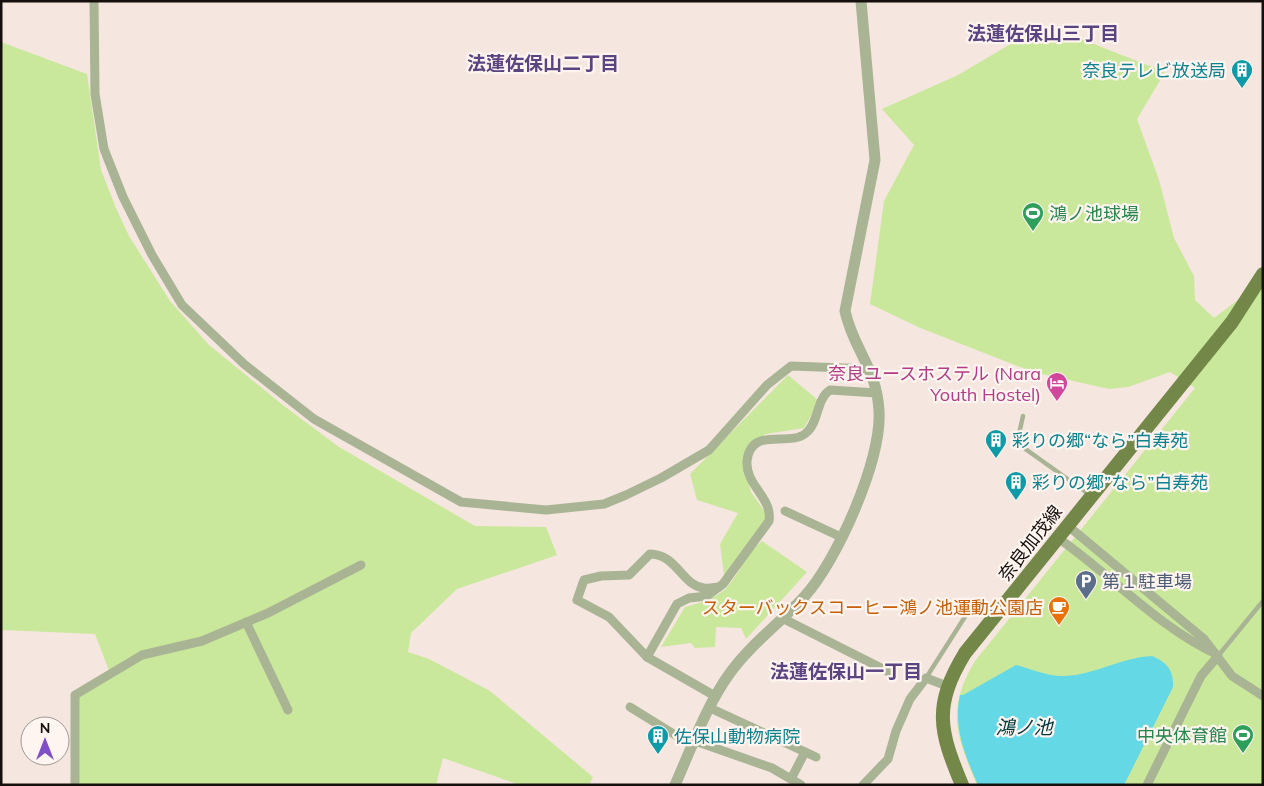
<svg xmlns="http://www.w3.org/2000/svg" width="1264" height="786" font-family="Mulish,'Noto Sans JP',sans-serif">
	<style>
		.green { fill: #cae89b }
		.water { fill: #65d8e5 }
		.lines { fill: none; stroke-linecap: round; stroke-linejoin: round }
		.service { stroke: #a9b494; stroke-width: 4.5 }
		.minor { stroke: #a9b494; stroke-width: 9 }
		.tertiary { stroke: #a9b494; stroke-width: 11 }
		.primary { stroke: #738749; stroke-width: 14 }
		.labels { text-anchor: middle; dominant-baseline: central; stroke-width: 4.5; stroke-linejoin: round; paint-order: stroke }
		.culture-label { font-size: 18px; fill: #0d838f; stroke: #fef5f0; text-anchor: start }
		.leisure-label { font-size: 18px; fill: #27864d; stroke: #fef5f0; text-anchor: start }
		.hotel-label { font-size: 18px; fill: #b23c85; stroke: #fef5f0; text-anchor: end }
		.street-label { font-size: 18px; fill: #15100d; stroke: #fef5f0 }
		.service-label { font-size: 18px; fill: #4e5e75; stroke: #fef5f0; text-anchor: start }
		.food-label { font-size: 18px; fill: #c56008; stroke: #fef5f0; text-anchor: end }
		.neighbourhood-label { font-size: 19px; font-weight: bold; fill: #5b4481; stroke: #fef5f0 }
		.water-label { font-size: 19px; font-style: italic; fill: #003a3f; stroke: #fef5f0 }
	</style>
	<rect width="100%" height="100%" fill="#f5e6df"/>
	<g class="green">
		<path d="M1081,39L1165,72L1137,119L1159,180L1174,238L1194,276L1195,300L1214,318L1263,281V785H977C956,736 946,709 975,661L1195,388L1170,372L1128,387L1109,389L1033,372L918,327L870,304L884,201L914,145L882,109L958,75L1014,42Z"/>
		<path d="M1,42L87,74L101,170L116,208L129,236L170,301L209,345L284,406L339,447L475,526L546,527L557,555L457,589L411,633L408,652L429,659L490,691L593,777L589,785H520L443,758L436,785H77V699L111,676L95,634L3,630L1,633Z"/>
		<path d="M788,375L819,401L804,428L766,434L749,444L743,459L751,492L765,512L766,519L724,576L720,544L738,513L697,500L690,474Z"/>
		<path d="M762,541L807,572L746,639L741,628L716,627L715,647L695,648L691,643L661,647L685,607C700,603 718,598 728,586C741,571 746,554 762,541Z"/>
	</g>
	<path class="water" d="M1152,656C1167,662 1174,671 1173,687L1124,785H978C965,755 953,728 960,695H963L1016,665C1031,669 1050,677 1065,676C1095,675 1122,657 1152,656Z"/>
	<g class="lines">
		<g class="service">
			<path d="M1023,416L1017,443L1090,495"/>
			<path d="M1218,656L1263,601"/>
			<path d="M926,678L968,612"/>
		</g>
		<g class="minor">
			<path d="M94,1L95,94L104,149L123,197L152,255L182,305L244,364L314,419L461,502L546,510L604,504L626,495L661,478L709,450L767,385L791,366L871,369"/>
			<path d="M785,511L841,537"/>
			<path d="M1067,525L1204,639L1232,676L1263,696"/>
			<path d="M1058,538C1110,574 1158,627 1216,654"/>
			<path d="M782,618L893,674"/>
			<path d="M246,622L288,710"/>
			<path d="M647,657L677,604L689,598L707,596L723,584L769,521C773,498 745,485 747,461C751,425 789,448 806,433C819,423 816,399 830,390L877,393"/>
			<path d="M715,696L647,657L609,617L577,600L584,580L601,576L629,575L650,554C677,554 682,586 704,588C708,589 714,587 719,587"/>
			<path d="M630,707L693,746"/>
			<path d="M710,708L816,757"/>
			<path d="M695,741L772,768L801,785"/>
			<path d="M791,779L805,752"/>
			<path d="M75,785V695L142,655L202,641L268,613L361,565"/>
			<path d="M863,785L888,759L896,731L910,699L926,678L947,686"/>
			<path d="M1147,785L1201,676L1218,656"/>
		</g>
		<path class="tertiary" d="M675,785C692,747 706,706 730,673C751,644 780,623 804,597C837,561 882,460 879,411C877,368 853,349 845,311L875,160L861,1"/>
		<path class="primary" d="M962,785C939,730 933,706 965,653L1232,322L1263,274"/>
	</g>
	<defs>
		<g id="building-pin" transform="scale(1.125)"><path d="M0 17L-7.5 6A9.5 9.5 0 1 1 7.5 6Z" fill="#0f9aa8" stroke="#fef5f0"/><path d="M-4-6H4V6H1V3H-1V6H-4ZM-2.5-4.3h1.7v1.8h-1.7ZM.8-4.3h1.7v1.8H.8ZM-2.5-1h1.7V.8h-1.7ZM.8-1h1.7V.8H.8Z" fill="#fff"/></g>
		<g id="stadium-pin" transform="scale(1.125)"><path d="M0 17L-7.5 6A9.5 9.5 0 1 1 7.5 6Z" fill="#2e9e5b" stroke="#fef5f0"/><path d="M0-5a6.5 5 0 1 0 0 10a6.5 5 0 1 0 0-10ZM-3.5-1.8h7v3.6h-7Z" fill="#fff"/></g>
		<g id="hotel-pin" transform="scale(1.125)"><path d="M0 17L-7.5 6A9.5 9.5 0 1 1 7.5 6Z" fill="#d1479c" stroke="#fef5f0"/><path d="M-6-4.5h1.5V1H6V5H4.5V3h-9V5H-6ZM-4 0a1.8 1.8 0 1 1 3.6 0ZM.5 0V-2.5h3Q6-2.5 6 0Z" fill="#fff"/></g>
		<g id="parking-pin" transform="scale(1.125)"><path d="M0 17L-7.5 6A9.5 9.5 0 1 1 7.5 6Z" fill="#5c6f8a" stroke="#fef5f0"/><path d="M-3.5-5.5H1a3.5 3.5 0 0 1 0 7H-1V5.5H-3.5ZM-1-3.4V-.6H.8a1.4 1.4 0 0 0 0-2.8Z" fill="#fff"/></g>
		<g id="cafe-pin" transform="scale(1.125)"><path d="M0 17L-7.5 6A9.5 9.5 0 1 1 7.5 6Z" fill="#e8710a" stroke="#fef5f0"/><path d="M-5.5-4.5H6V0H3Q3 3.5 0 3.5H-2.5Q-5.5 3.5-5.5 0ZM3-3.2v2h1.7v-2ZM-6 4.5H4V6H-6Z" fill="#fff"/></g>
	</defs>
	<g fill-rule="evenodd">
		<use href="#building-pin" x="1242" y="70"/>
		<use href="#stadium-pin" x="1033" y="213"/>
		<use href="#hotel-pin" x="1057" y="383"/>
		<use href="#building-pin" x="996" y="440"/>
		<use href="#building-pin" x="1016" y="482"/>
		<use href="#parking-pin" x="1086" y="581"/>
		<use href="#cafe-pin" x="1059" y="607"/>
		<use href="#stadium-pin" x="1243" y="735"/>
		<use href="#building-pin" x="658" y="736"/>
	</g>
	<g class="labels">
		<g class="culture-label">
			<text x="1226" y="70" text-anchor="end">奈良テレビ放送局</text>
			<text x="1012" y="440">彩りの郷“なら”白寿苑</text>
			<text x="1032" y="482">彩りの郷”なら”白寿苑</text>
			<text x="674" y="736">佐保山動物病院</text>
		</g>
		<g class="leisure-label">
			<text x="1049" y="213">鴻ノ池球場</text>
			<text x="1227" y="735" text-anchor="end">中央体育館</text>
		</g>
		<g class="hotel-label">
			<text x="1041" y="373">奈良ユースホステル (Nara<tspan x="1041" dy="21">Youth Hostel)</tspan></text>
		</g>
		<g class="street-label">
			<text transform="translate(1030 543) rotate(-52)">奈良加茂線</text>
		</g>
		<g class="service-label">
			<text x="1102" y="581">第１駐車場</text>
		</g>
		<g class="food-label">
			<text x="1043" y="607">スターバックスコーヒー鴻ノ池運動公園店</text>
		</g>
		<g class="neighbourhood-label">
			<text x="1043" y="33">法蓮佐保山三丁目</text>
			<text x="543" y="63">法蓮佐保山二丁目</text>
			<text x="846" y="671">法蓮佐保山一丁目</text>
		</g>
		<g class="water-label">
			<text x="1024" y="727">鴻ノ池</text>
		</g>
	</g>
	<rect width="1264" height="786" fill="none" stroke="#15100d" stroke-width="5"/>
	<g transform="translate(45 741)"><circle r="24" fill="#fef5f0" stroke="#a19995"/>
	<path d="M0-4L9 19L0 12L-9 19Z" fill="#804ec6"/>
	<text y="-8" font-size="14" font-weight="bold" text-anchor="middle" fill="#15100d">N</text>
	</g>
</svg>
